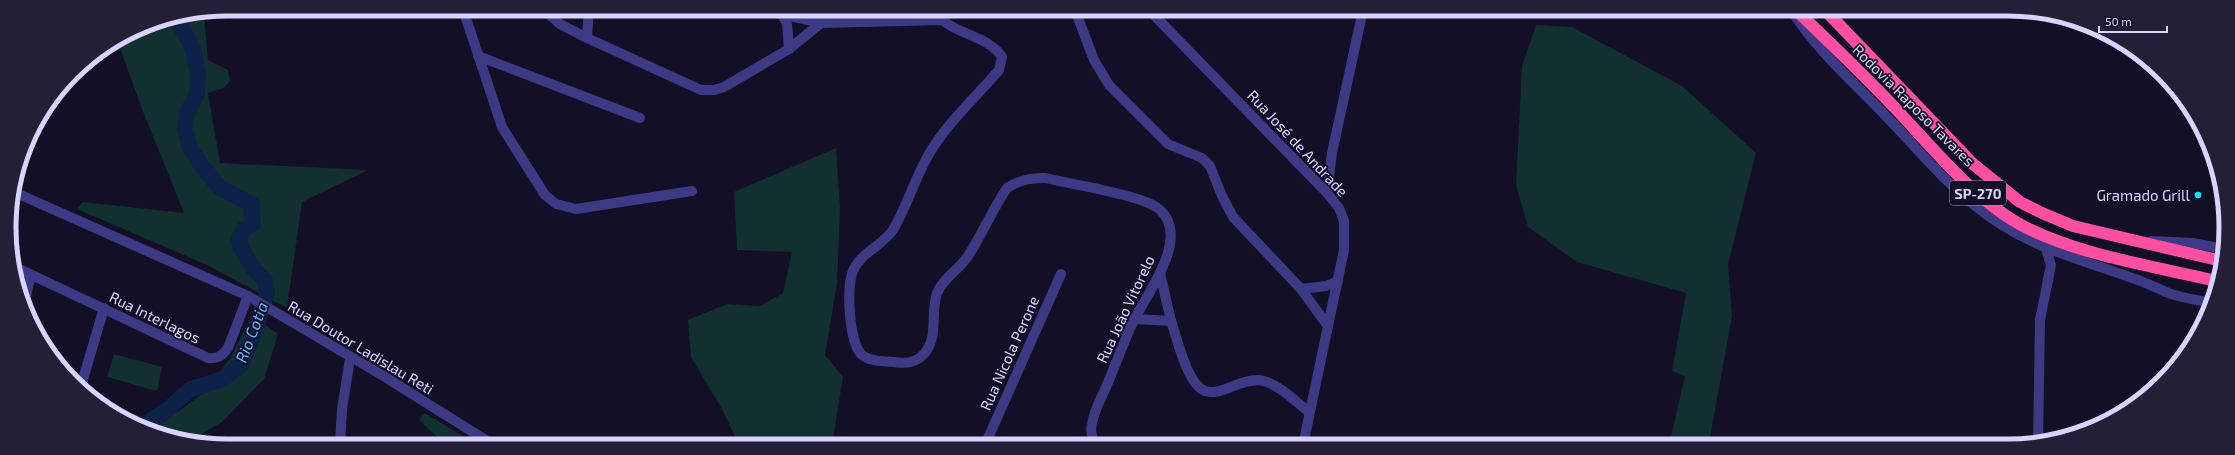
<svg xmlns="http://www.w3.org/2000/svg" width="2235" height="455" font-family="'Exo 2',sans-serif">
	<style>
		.green { fill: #12302f }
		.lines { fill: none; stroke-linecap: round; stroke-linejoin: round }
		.river { stroke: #0c2248; stroke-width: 16 }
		.minor { stroke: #3d3a85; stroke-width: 10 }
		.highway { stroke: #ff4fa3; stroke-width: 12 }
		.poi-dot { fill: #00e5ff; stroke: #130f26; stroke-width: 1.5 }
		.labels { text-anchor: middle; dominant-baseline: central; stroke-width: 3.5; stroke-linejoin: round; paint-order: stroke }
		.shield { fill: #130f26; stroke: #9e99be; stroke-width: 1 }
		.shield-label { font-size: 14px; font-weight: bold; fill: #d9d4ff }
		.street-label { font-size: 15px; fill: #d9d4ff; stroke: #130f26 }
		.poi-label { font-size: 15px; fill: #d9d4ff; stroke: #130f26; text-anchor: end }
		.water-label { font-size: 16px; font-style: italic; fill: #62b6ff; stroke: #130f26 }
		.rim { fill: none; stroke: #d9d4ff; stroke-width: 5 }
	</style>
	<rect width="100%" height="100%" fill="#130f26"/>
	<g class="green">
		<path d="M204,14L208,60L228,70L230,81L224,88L208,93L220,163L368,170L302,202L287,308L207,265L77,209L83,202L184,213L142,109L118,43L144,26Z"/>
		<path d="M1536,25L1572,27L1682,86L1756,153L1728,265L1732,316L1709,443L1717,445H1669L1685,376L1672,371L1686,293L1577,262L1528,227L1516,185L1522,66Z"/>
		<path d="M836,148L840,207L837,283L825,355L843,377L832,445H789L737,441L722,409L691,357L688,320L727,304L760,306L783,293L792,252L737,250L734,192Z"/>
		<path d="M252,315L278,334L264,379L222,422L189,441L154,429L206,391L231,357Z"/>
		<path d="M114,354L162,367L157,391L107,377Z"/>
		<path d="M425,413L476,444H445L419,420Z"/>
	</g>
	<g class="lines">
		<path class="river" d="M143,425L167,410L191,389L223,379L241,365L254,334L267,292L265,281L253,268L241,248L239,239L244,229L253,224L251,204L219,187L202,166L189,146L185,127L187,113L197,94L198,74L192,46L176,19"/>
		<g class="minor">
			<path d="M463,9L502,127L545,195L556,204L576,209L692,191"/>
			<path d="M543,9L560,24L587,38L701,90H714L724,87L789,49"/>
			<path d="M762,10L821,23L942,20C960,35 989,37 1002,57L999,70C976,97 947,123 929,154C915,178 907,206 893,230C882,246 860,253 853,271C846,287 849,343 862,355C870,362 884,361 894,362C905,364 916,363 924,354C939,337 930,313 937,293C943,278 959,270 968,256C982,235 992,210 1007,188C1020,180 1030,178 1045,178C1070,184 1142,195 1159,209C1191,236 1149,291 1135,318C1125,338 1118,359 1109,380C1104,393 1096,406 1093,419C1090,428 1091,437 1096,445"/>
			<path d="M1075,10L1094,60L1109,85L1168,144L1202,158L1210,166L1222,196L1233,217L1301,289"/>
			<path d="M1149,10L1327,193L1339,208L1344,221V250L1303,445"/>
			<path d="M1792,11C1816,49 1851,80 1882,112C1913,144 1940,177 1974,205C2025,247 2072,256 2132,278C2146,282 2158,289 2171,294C2184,298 2197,300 2210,303"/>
			<path d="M783,16L787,24L789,49L821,23"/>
			<path d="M587,38L589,9"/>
			<path d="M478,56L640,118"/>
			<path d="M14,192L248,296L385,377L492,444"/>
			<path d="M1327,193L1332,153L1363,10"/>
			<path d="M2152,241L2193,243L2224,249"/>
			<path d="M17,268L208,358C218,359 222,356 228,348L248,296"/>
			<path d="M24,304L31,275"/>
			<path d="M1135,319L1171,321L1160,273"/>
			<path d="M1171,321C1177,338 1187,384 1205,391C1214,394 1223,390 1231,387C1241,383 1254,378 1264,381C1281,386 1296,402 1309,412"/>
			<path d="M1328,326L1301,289L1326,286L1338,281"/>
			<path d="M81,386L104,308"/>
			<path d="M2038,442L2040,320L2051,265L2046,249"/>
			<path d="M340,444L342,409L350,359"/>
			<path d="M985,445L1061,274"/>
		</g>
		<g class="highway">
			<path d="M1797,11C1830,43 1864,75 1896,109C1932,147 1977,203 2025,227C2082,256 2154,266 2216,281"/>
			<path d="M1826,11L1973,164L2020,202L2042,213L2073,226L2222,261"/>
		</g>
	</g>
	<circle class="poi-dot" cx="2198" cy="195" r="4"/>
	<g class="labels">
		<rect class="shield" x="1950" y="181" width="56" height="24" rx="3"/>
		<g class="shield-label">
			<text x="1978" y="193">SP-270</text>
		</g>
		<g class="street-label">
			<text transform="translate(1914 105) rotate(45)">Rodovia Raposo Tavares</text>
			<text transform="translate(1298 143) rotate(47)">Rua José de Andrade</text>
			<text transform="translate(1125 309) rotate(-65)">Rua João Vitorelo</text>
			<text transform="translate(155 317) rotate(26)">Rua Interlagos</text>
			<text transform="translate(361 347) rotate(31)">Rua Doutor Ladislau Reti</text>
			<text transform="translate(1009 353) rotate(-66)">Rua Nicola Perone</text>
		</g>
		<g class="poi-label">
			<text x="2190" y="195">Gramado Grill</text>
		</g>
		<g class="water-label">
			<text transform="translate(251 332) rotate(-69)">Rio Cotia</text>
		</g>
	</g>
	<path d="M0 0H2235V455H0ZM227 16H2008A211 211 0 0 1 2219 227V228A211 211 0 0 1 2008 439H227A211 211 0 0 1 16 228V227A211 211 0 0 1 227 16Z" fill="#231f37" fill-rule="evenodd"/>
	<path class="rim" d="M227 16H2008A211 211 0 0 1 2219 227V228A211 211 0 0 1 2008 439H227A211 211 0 0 1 16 228V227A211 211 0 0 1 227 16Z"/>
	<path d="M2099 26v6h68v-6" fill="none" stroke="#d9d4ff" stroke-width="2"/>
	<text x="2105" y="26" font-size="12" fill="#d9d4ff" stroke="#130f26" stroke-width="3" paint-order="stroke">50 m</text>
</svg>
